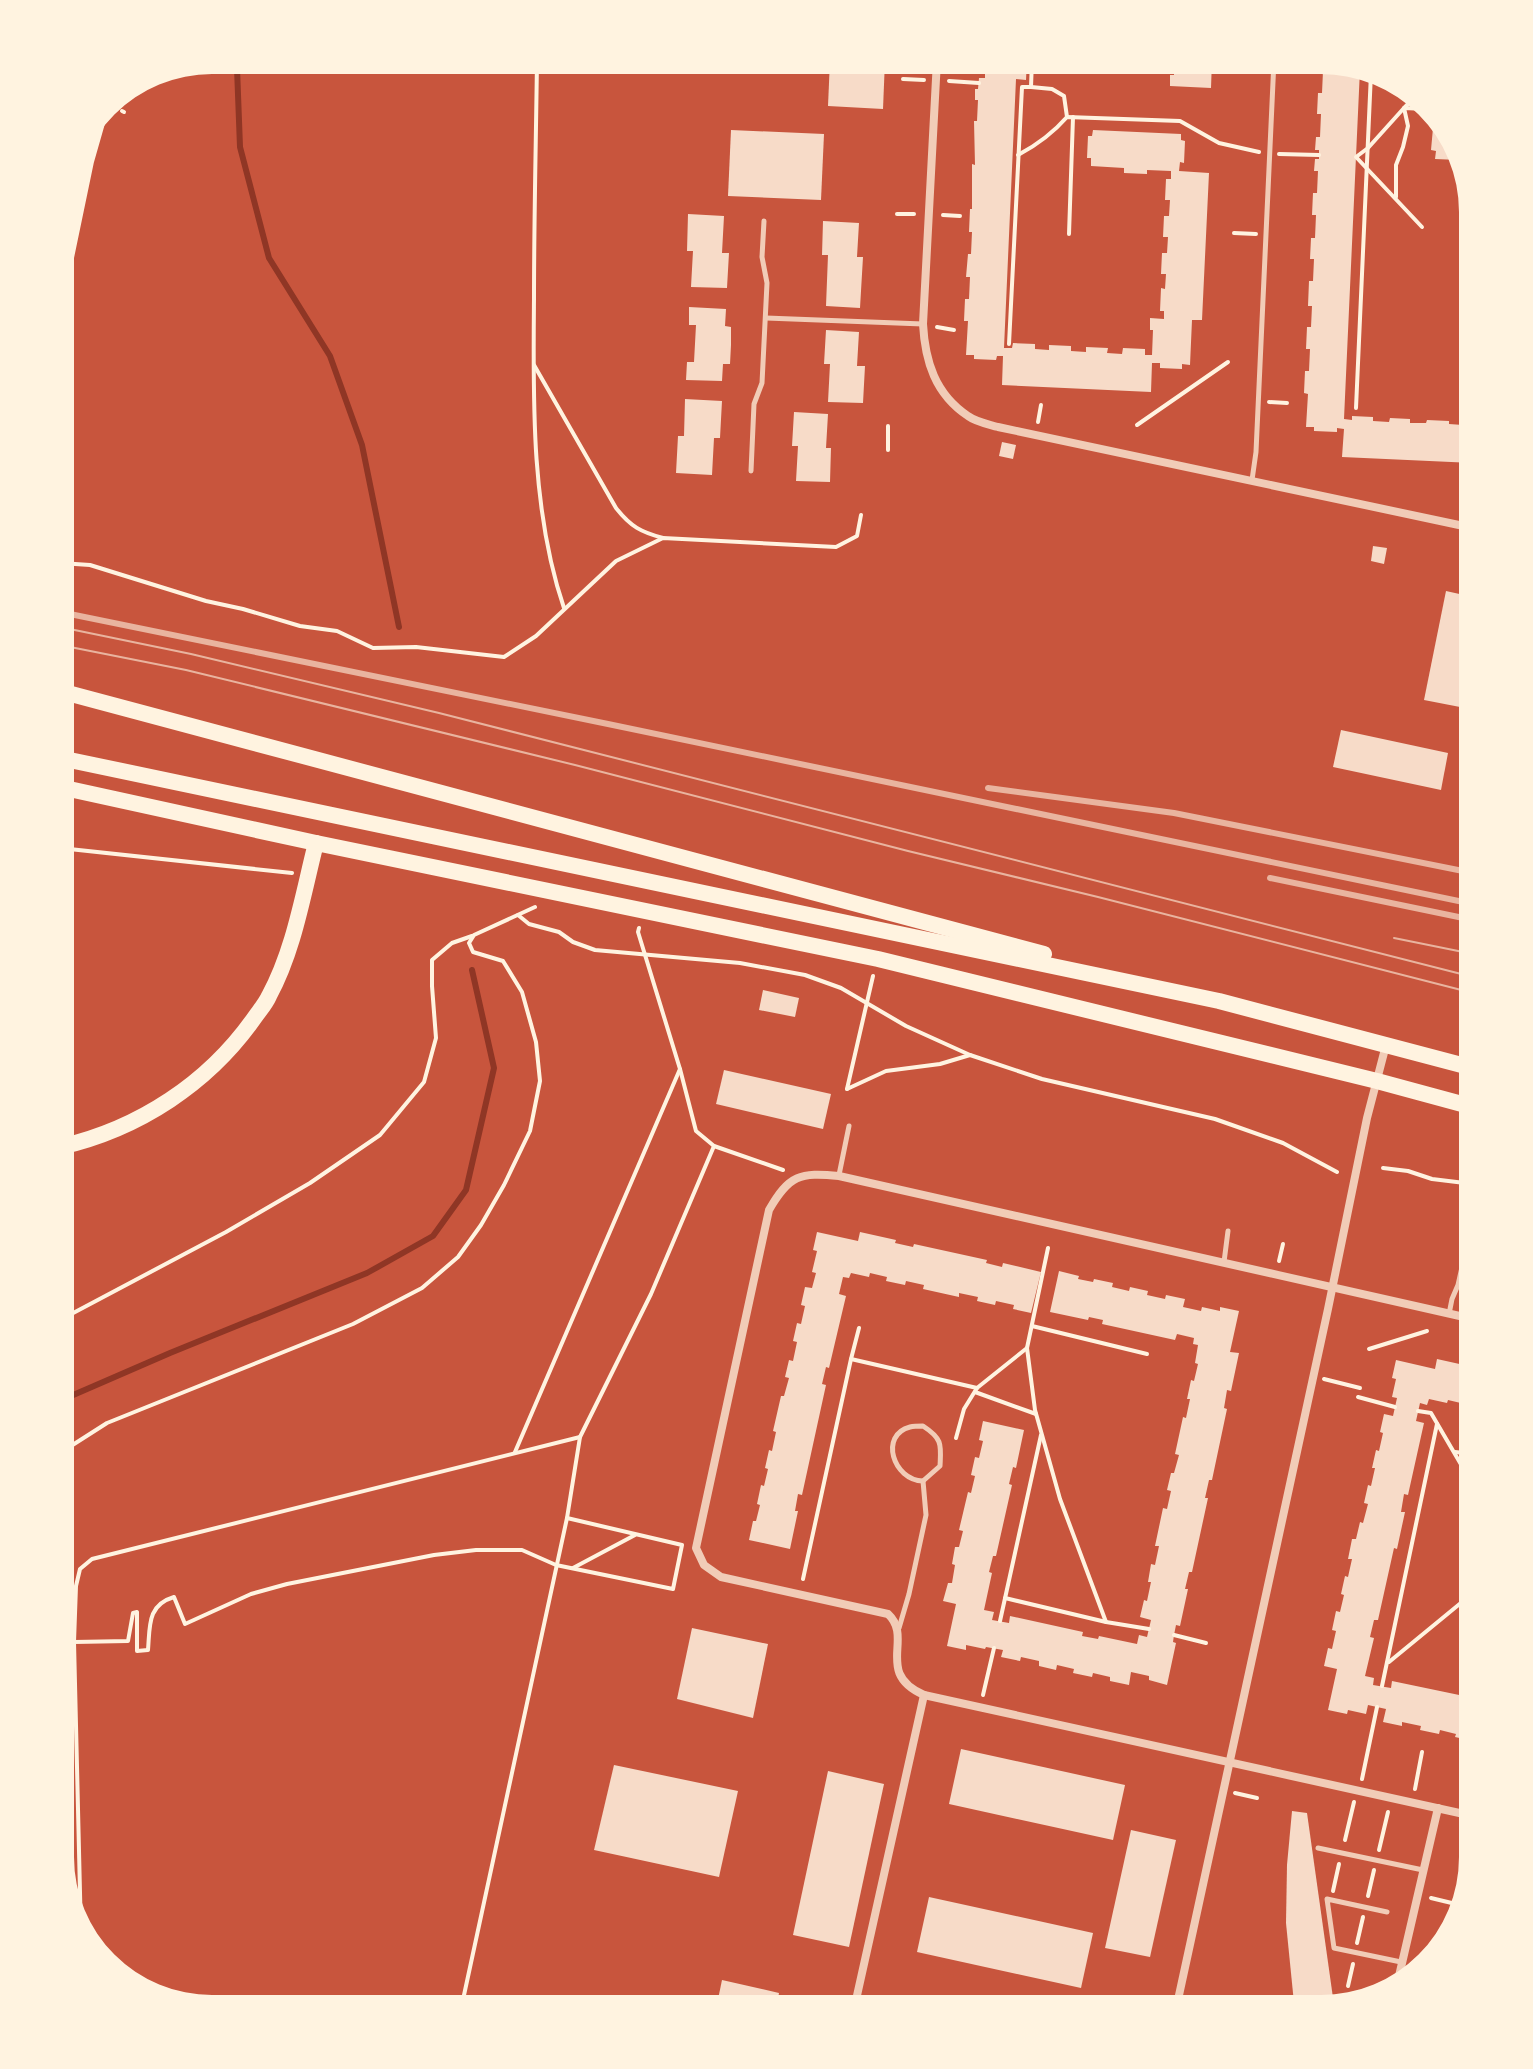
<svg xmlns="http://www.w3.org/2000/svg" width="1533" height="2069" font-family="'DejaVu Sans',sans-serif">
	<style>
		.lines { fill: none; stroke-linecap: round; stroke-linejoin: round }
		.stream { stroke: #8f3625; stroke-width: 6 }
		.building { fill: #f7dbc8 }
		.path { stroke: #fff3e0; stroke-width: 4 }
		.service { stroke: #f1ccb7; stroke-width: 5 }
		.minor { stroke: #f1ccb7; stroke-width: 8 }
		.secondary { stroke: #fff3e0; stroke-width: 14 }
		.primary { stroke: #fff3e0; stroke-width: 16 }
		.tram { stroke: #e9b49f; stroke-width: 2 }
		.rail { stroke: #e9b49f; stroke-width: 6 }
	</style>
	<rect width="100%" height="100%" fill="#c8553d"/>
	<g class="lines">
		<g class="stream">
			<path d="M239,60L237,68L240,147L269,258L330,356L362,445L399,627"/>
			<path d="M60,1402L64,1399L170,1353L367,1273L433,1236L466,1190L494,1068L472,970"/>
		</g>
	</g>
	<g class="building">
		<path d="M830,60H885L883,109L828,106Z"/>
		<path d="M989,60H1027L1026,80L1016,79L1004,348H1012L1013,343L1035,344V349L1049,350V345L1071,346V351L1086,352V347L1108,348L1107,353L1122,354L1123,348L1145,349V355H1152L1153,330H1150V318L1164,319V311H1160L1161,288L1165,289L1166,274H1161L1162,253H1167L1168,237H1163L1164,216H1169L1170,200H1165L1166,179H1171V171L1147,170V174L1124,173V168L1091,166V158H1087L1088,136H1092L1093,130L1181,134V140L1185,141L1184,163L1180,162L1179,171L1209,173L1202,320H1192L1190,365L1182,364V369L1160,368V363H1152L1151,392L1002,385L1003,356H997L996,360L974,359V355H966L968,321H964L965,299H969L970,277H966L968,254H971L972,232H969L970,209H972V164L975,165L974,121H977L978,100H975V89H978L979,78H985V66H989Z"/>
		<path d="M1174,60H1212L1211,88L1170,86V75H1174Z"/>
		<path d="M1319,60H1330L1360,69L1344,419L1352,420V416L1373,417V421L1389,422L1390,418L1410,419V423H1426L1427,420L1449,421V424L1463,425V421L1473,422V463L1342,457L1344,429L1337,428V432L1314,431V427H1306L1308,394L1304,393L1305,371H1309L1310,349H1306L1307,327H1311L1312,306H1308L1309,281H1313L1314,259H1310L1311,238H1315L1316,215H1312L1313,193H1317L1318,171H1314L1315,159H1319V150H1315L1316,137H1320L1321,114H1317L1318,93H1322L1323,71H1319Z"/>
		<path d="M1437,121L1452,136L1459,160L1435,159L1436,151L1431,150L1433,128L1437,129Z"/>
		<path d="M731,130L824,134L821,200L728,196Z"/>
		<path d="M688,214L724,216L722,253H729L727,288L691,287L693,251H687Z"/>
		<path d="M823,221L859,223L857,257H863L860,308L826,306L828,255H822Z"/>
		<path d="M689,307L726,309L725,326L731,327V345L730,364H723L722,381L686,380L687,362H694L696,325H689Z"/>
		<path d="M826,330L859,332L857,366H865L863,403L828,402L830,364H824Z"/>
		<path d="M685,399L722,401L720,438H714L712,475L676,473L678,436H684Z"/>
		<path d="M794,412L828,414L826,448H831L830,482L796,481L798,446H792Z"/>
		<path d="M1002,442L1016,445L1013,459L999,456Z"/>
		<path d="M1373,546L1387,548L1384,564L1371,561Z"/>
		<path d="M1446,591L1473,597V646L1460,707L1424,700Z"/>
		<path d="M1341,730L1448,753L1441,790L1333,767Z"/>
		<path d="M763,990L799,998L795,1017L759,1010Z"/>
		<path d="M724,1070L831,1094L823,1129L716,1104Z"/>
		<path d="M817,1232L858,1241L860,1232L896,1240L895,1243L913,1247L914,1244L987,1260L986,1263L1002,1267L1003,1263L1041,1272L1031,1313L1013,1309L1014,1305L996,1301L995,1305L977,1301L978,1297L959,1293V1297L923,1289L924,1285L906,1281L905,1285L886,1281L887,1277L870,1273L869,1277L851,1273L849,1278L843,1277L839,1294L846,1296L829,1368L826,1367L822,1384L826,1385L802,1495L798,1494L795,1511H798L790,1549L749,1540L753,1521H756L760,1505L757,1504L761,1485L764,1486L768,1469L765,1468L769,1450L772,1451L776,1432L773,1431L781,1396H784L789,1378L785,1377L789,1360L793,1361L797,1342L793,1341L797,1323L801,1324L805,1306L801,1305L805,1287L812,1288L816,1273L812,1272L817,1251L813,1250Z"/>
		<path d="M1059,1271L1079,1276L1078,1279L1093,1282L1094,1279L1113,1283L1112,1287L1129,1291L1130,1287L1148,1291L1147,1295L1165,1299L1166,1295L1185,1299L1183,1307L1201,1311L1202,1307L1220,1311V1307L1239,1311L1230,1352L1239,1353L1231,1391L1227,1390L1224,1408L1227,1409L1212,1480H1209L1205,1498H1208L1192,1572H1189L1185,1589H1188L1180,1626L1176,1625L1174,1635L1173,1642L1176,1643L1167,1685L1149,1680V1676L1131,1672L1129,1685L1110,1681V1677L1093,1673L1092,1677L1073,1673L1074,1669L1057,1665L1056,1670L1039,1666V1661L1021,1657L1020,1661L1001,1657L1003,1650L986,1647L985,1649L966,1645V1650L947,1646L956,1604L943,1601L948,1583H952L955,1565L952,1564L955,1547H959L963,1531L959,1530L968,1492L971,1493L975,1476L971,1475L975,1457L979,1458L983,1441L979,1440L983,1421L1024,1430L1016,1468L1013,1467L1009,1484L1012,1485L996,1556H993L989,1572L992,1573L984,1610L994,1612L992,1620L1009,1623L1010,1616L1083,1632L1082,1636L1098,1639L1099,1636L1137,1644L1139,1635L1147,1637L1151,1620L1140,1617L1144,1600L1147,1601L1151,1582H1148L1151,1564L1155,1565L1159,1546H1155L1163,1508L1167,1509L1171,1491L1167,1490L1171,1473H1174L1179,1455L1175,1454L1183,1417L1186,1418L1190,1399H1187L1191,1380L1194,1381L1198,1364L1195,1363L1198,1345L1193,1344L1194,1338L1177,1334L1175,1340L1102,1324L1103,1320L1089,1317L1088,1320L1050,1312Z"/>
		<path d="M1437,1359L1473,1367V1410L1465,1408V1404L1448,1400L1447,1403L1429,1399L1427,1405L1420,1403L1416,1421L1424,1423L1408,1495L1404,1494L1401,1512H1405L1397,1549L1394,1548L1378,1620H1374L1370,1637L1374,1638L1365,1676L1374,1678L1373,1685L1391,1688L1392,1681L1464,1696V1700L1473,1703V1741L1455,1737L1456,1734L1440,1730L1439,1734L1420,1730L1421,1726L1402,1722V1726L1383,1722L1386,1709L1368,1705L1366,1714L1348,1710L1347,1714L1328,1710L1337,1669L1324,1666L1328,1648L1332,1649L1336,1631L1332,1630L1336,1611L1340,1612L1344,1595L1341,1594L1345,1576L1348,1577L1352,1559H1348L1352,1539H1356L1360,1522L1363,1523L1368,1504L1364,1503L1368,1485L1371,1486L1375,1468H1372L1376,1450L1379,1451L1383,1433L1380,1432L1384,1414L1393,1416L1397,1398L1392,1397L1396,1379L1392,1378L1396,1360L1435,1369Z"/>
		<path d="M692,1628L768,1644L753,1718L677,1699Z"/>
		<path d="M961,1749L1125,1785L1113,1840L949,1804Z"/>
		<path d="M614,1765L738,1791L719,1877L594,1850Z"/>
		<path d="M828,1771L884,1784L849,1947L793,1935Z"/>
		<path d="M1292,1811L1307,1813L1334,2005L1321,2009H1295L1294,2003L1286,1923L1287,1865Z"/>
		<path d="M1131,1830L1176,1840L1150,1957L1105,1948Z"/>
		<path d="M929,1897L1093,1933L1081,1988L917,1952Z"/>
		<path d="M722,1980L779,1993L776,2009H716Z"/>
	</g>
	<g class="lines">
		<g class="path">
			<path d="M537,60C536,140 534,219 534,299C533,400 531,511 564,608"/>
			<path d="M903,79L924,80"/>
			<path d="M949,81L979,83"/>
			<path d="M1031,87L1052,89L1064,96L1067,117"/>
			<path d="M122,111L124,112"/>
			<path d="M1279,154L1319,155"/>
			<path d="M1018,155C1037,145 1053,133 1067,117L1180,121L1219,143L1259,152"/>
			<path d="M1396,197V165L1403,147L1408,126L1404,108L1414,98"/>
			<path d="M897,214H914"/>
			<path d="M943,215L960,216"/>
			<path d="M1422,227L1356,157L1368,148L1404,108L1426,109"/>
			<path d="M1234,233L1256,234"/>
			<path d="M1069,234L1073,117"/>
			<path d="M937,327L954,330"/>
			<path d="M1009,344L1022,87H1031L1032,60"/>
			<path d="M534,365L616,508C631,527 641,532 663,538"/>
			<path d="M1269,402L1287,403"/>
			<path d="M1356,408L1371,73"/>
			<path d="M1038,422L1041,405"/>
			<path d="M1137,425L1228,362"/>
			<path d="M888,450V426"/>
			<path d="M60,563L90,565L206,601L243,609L300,626L337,631L373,648L416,647L504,657L536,636L616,561L663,538L836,547L857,536L861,515"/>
			<path d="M60,848L292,873"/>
			<path d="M518,915L529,924L559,932L573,942L595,950L740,963L805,975L841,988L906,1026L970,1055L1042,1079L1215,1119L1283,1143L1337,1172"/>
			<path d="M639,928L638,932L680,1069L696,1131L714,1146L783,1170"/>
			<path d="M847,1089L886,1071L940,1064L970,1055"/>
			<path d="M847,1089L873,976"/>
			<path d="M1383,1168L1408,1171L1432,1179L1473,1184"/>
			<path d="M1279,1261L1283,1244"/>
			<path d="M60,1320L226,1232L310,1183L380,1135L424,1082L436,1038L432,986V960L452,943L472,936"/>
			<path d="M1032,1326L1147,1354"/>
			<path d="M1027,1348L1035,1410L1060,1499L1106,1622L1149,1629"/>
			<path d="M1369,1349L1427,1331"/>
			<path d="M851,1359L977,1388"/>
			<path d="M1324,1379L1360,1388"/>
			<path d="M975,1392L1036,1414"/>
			<path d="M1358,1397L1395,1407"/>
			<path d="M1418,1411L1431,1413L1473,1485"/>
			<path d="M956,1438L964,1409L977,1388L1027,1348L1048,1248"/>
			<path d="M515,1452L680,1069"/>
			<path d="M1455,1452L1473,1454"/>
			<path d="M60,1453L107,1423L353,1324L422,1288L458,1257L481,1225L504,1185L530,1131L540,1081L536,1042L522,992L503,961L473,952L469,943L474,935L535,907"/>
			<path d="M573,1568L635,1535"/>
			<path d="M803,1579L851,1359L859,1328"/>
			<path d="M1005,1598L1106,1622"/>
			<path d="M1000,1621L1041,1435"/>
			<path d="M1174,1635L1206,1643"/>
			<path d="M74,1642L128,1641L133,1613L137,1612V1651L148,1650C150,1626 147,1605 174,1597L185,1624L251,1594L287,1584L434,1555L476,1550H522L556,1565L673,1589L682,1545L567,1518"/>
			<path d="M1389,1662L1473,1593"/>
			<path d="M1382,1686L1437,1424"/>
			<path d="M983,1695L994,1648"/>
			<path d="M1362,1779L1377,1707"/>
			<path d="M1415,1789L1422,1752"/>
			<path d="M1235,1793L1257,1798"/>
			<path d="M1345,1840L1354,1802"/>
			<path d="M1379,1850L1388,1812"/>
			<path d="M1333,1891L1339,1864"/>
			<path d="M1368,1896L1374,1870"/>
			<path d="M1431,1898L1460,1905"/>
			<path d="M81,1934L74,1642L76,1586L80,1569L92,1559L580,1437"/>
			<path d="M1357,1943L1363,1917"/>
			<path d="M1348,1986L1353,1964"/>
			<path d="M461,2009L567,1518L580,1437L651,1294L714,1146"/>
		</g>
		<g class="service">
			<path d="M766,318L923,324"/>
			<path d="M751,471L754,404L762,383L767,283L762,257L764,221"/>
			<path d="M1252,480L1256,452L1274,60"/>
			<path d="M839,1175L849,1126"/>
			<path d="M1224,1262L1228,1231"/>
			<path d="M1449,1314L1452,1299L1458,1285L1473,1218"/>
			<path d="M923,1426C943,1439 941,1445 940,1466L923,1481C893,1480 879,1435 910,1427C914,1426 919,1426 923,1426Z"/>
			<path d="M899,1628L909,1594L926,1515L923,1481"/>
			<path d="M1318,1848L1423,1870"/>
			<path d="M1387,1912L1327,1899L1334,1948L1401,1962"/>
			<path d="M1344,2003L1345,1998L1354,2000"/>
		</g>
		<g class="minor">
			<path d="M937,60L923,324C925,361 935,394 968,416C976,422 988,424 998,427L1473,528"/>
			<path d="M1473,1816L924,1695C874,1673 914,1638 888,1614L721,1577L704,1565L696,1548L769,1210C789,1175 800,1172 839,1176L1473,1319"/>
			<path d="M1396,1989L1438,1808"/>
			<path d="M854,2009L924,1695"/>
			<path d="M1176,2009L1328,1309L1367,1118L1386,1045"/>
		</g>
		<path class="secondary" d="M60,291L87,161L101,112"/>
		<g class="primary">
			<path d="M60,691L1044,954"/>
			<path d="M60,758L1219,1001L1473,1068"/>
			<path d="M60,787L316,843L878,959L1377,1081L1473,1107"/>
			<path d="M60,1147C139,1129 209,1083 255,1017C260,1010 266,1003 269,996C294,950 303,894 316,843"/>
		</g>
		<g class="tram">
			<path d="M60,627L191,654L439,713L1473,977"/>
			<path d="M60,645L186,670L575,765L908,851L1098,897L1473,993"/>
			<path d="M1394,938L1473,954"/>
		</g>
		<g class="rail">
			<path d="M60,612L608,724L1473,904"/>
			<path d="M988,788L1174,813L1473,873"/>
			<path d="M1270,878L1473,920"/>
		</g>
	</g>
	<path d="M0 0H1533V2069H0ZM212 74H1321A138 138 0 0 1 1459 212V1857A138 138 0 0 1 1321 1995H212A138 138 0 0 1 74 1857V212A138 138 0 0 1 212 74Z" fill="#fff3e0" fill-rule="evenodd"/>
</svg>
